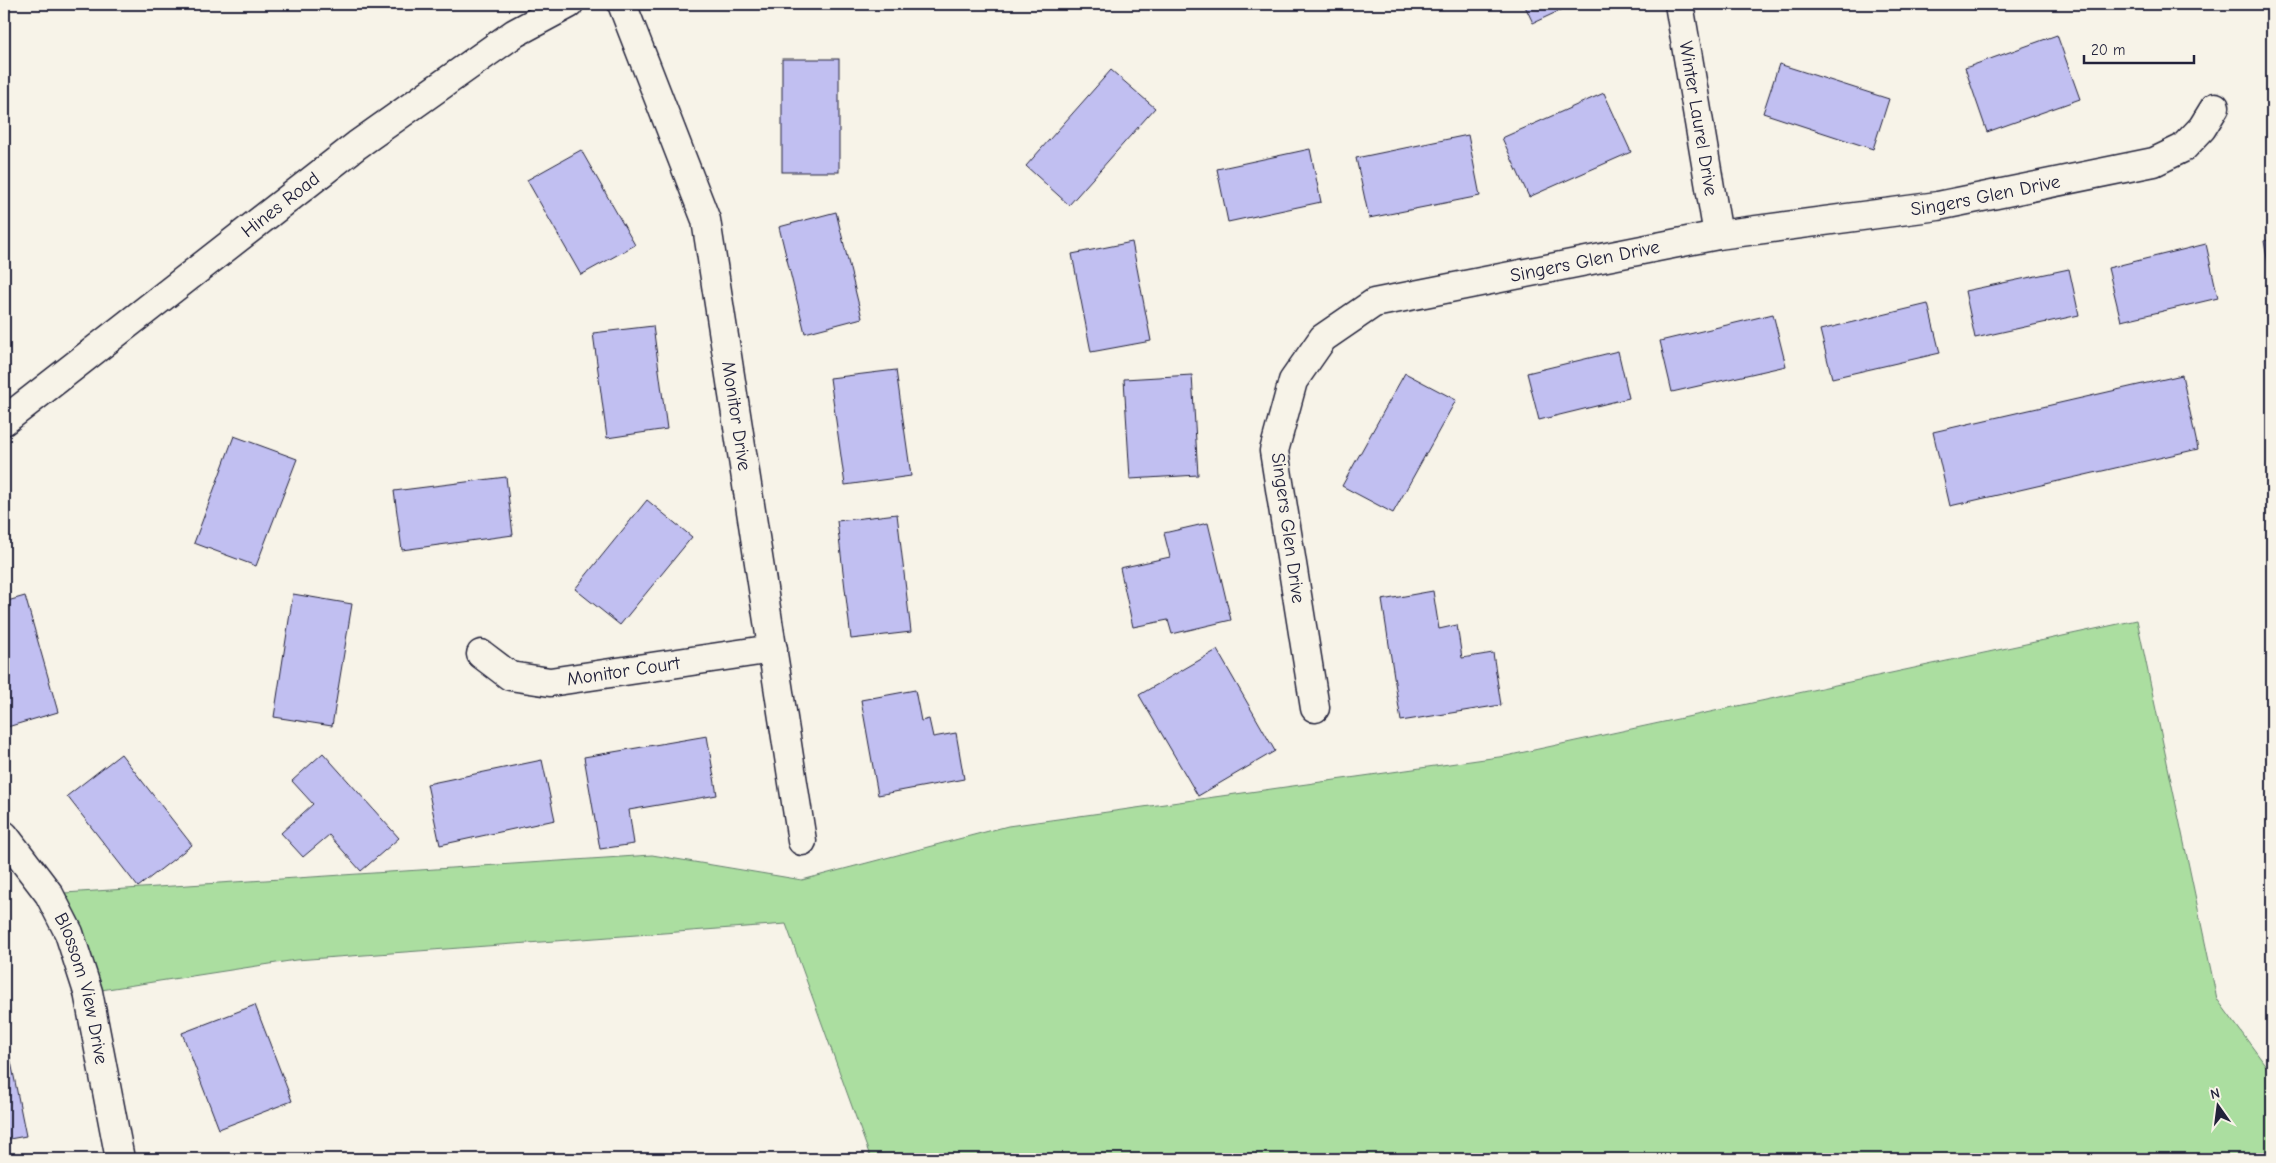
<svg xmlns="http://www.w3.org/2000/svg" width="2276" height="1163" font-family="'Comic Neue',sans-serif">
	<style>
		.green { fill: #abdea0; stroke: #66806e }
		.building { fill: #c1bff1; stroke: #22223b }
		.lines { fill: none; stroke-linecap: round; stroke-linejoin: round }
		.minor-casing { stroke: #22223b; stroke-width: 31 }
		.tertiary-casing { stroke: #22223b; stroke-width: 31 }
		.minor { stroke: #f7f3e8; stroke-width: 28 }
		.tertiary { stroke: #f7f3e8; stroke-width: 28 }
		.labels { text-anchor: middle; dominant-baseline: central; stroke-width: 4.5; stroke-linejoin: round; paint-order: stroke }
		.street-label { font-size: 19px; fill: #22223b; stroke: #f7f3e8 }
	</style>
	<rect width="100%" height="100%" fill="#f7f3e8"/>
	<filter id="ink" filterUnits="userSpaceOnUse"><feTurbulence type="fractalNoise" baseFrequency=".02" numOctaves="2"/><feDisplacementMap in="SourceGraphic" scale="10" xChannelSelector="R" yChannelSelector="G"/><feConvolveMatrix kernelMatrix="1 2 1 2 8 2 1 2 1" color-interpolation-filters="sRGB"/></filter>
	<g filter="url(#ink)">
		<path class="green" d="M2137,620L2217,999L2272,1074V1159H871L786,924L296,960L88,992L49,894L652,855L802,880L1008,826L1506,756Z"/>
		<g class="building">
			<path d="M1524,4H1574L1533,23Z"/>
			<path d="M2057,35L2080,99L1987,132L1965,68Z"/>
			<rect x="782" y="59" width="57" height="113"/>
			<path d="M1779,64L1889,99L1873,149L1763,113Z"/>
			<path d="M1111,70L1155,108L1069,205L1026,166Z"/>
			<path d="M1604,93L1631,152L1529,197L1502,138Z"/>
			<path d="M1468,135L1480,196L1369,218L1356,158Z"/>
			<path d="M1310,149L1321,202L1228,222L1217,169Z"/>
			<path d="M581,150L635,245L581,275L527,180Z"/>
			<path d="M836,212L862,318L805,333L779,227Z"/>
			<path d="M2272,239V286L2264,241Z"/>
			<path d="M1132,242L1151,341L1091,352L1072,254Z"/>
			<path d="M2206,244L2218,298L2121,321L2108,268Z"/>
			<path d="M2069,269L2079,315L1975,338L1965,291Z"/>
			<path d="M1928,304L1940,353L1832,378L1820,330Z"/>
			<path d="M1773,314L1786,366L1672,392L1660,341Z"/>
			<path d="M653,326L667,429L607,438L593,333Z"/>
			<path d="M1618,351L1629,398L1539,420L1527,373Z"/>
			<path d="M896,370L911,476L845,485L830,378Z"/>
			<path d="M1405,373L1456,400L1393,513L1342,486Z"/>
			<path d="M1192,375L1198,475L1130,479L1124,379Z"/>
			<path d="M2182,375L2198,449L1950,506L1933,432Z"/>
			<path d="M234,436L297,459L256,566L194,543Z"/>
			<path d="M506,477L513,535L402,550L394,491Z"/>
			<path d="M647,500L692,537L620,625L575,589Z"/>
			<path d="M897,514L911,632L851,639L837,521Z"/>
			<path d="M1208,523L1231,620L1172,634L1168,620L1133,627L1120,568L1170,557L1164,533Z"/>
			<path d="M1433,591L1439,629L1457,625L1462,658L1493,653L1501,705L1401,721L1382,600Z"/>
			<path d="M293,594L352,604L332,726L274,717Z"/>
			<path d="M25,596L58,712L4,728V602Z"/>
			<path d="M1217,650L1275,751L1198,796L1139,695Z"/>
			<path d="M915,690L921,721L929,719L933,737L956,733L964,779L878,795L861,700Z"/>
			<path d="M707,736L717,795L629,810L634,844L600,849L584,757Z"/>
			<path d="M323,753L399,838L361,871L329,835L303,857L281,833L313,804L292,781Z"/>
			<path d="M121,754L192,845L138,887L67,796Z"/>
			<path d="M542,760L555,820L440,845L427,784Z"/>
			<path d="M255,1005L292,1101L219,1129L182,1033Z"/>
			<path d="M5,1032L26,1136L4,1140V1033Z"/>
		</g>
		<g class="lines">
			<g class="minor-casing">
				<g id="minor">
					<path id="s1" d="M622,4L706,220L802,841"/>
					<path id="s2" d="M1679,4L1718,235"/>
					<path id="s3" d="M481,654L510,676L550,682L773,649"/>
					<path id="s4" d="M1315,708L1274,451L1293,381L1323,338L1374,303L1718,235L1938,206L2154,162L2183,148L2202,128L2215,107"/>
					<path id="s5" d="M4,835L49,894L69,933L88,992L120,1159"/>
				</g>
			</g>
			<g class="tertiary-casing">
				<g id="tertiary">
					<path id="s6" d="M4,421L357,145L515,33L569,4"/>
				</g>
			</g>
			<use href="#minor" class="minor"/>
			<use href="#tertiary" class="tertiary"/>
		</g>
	</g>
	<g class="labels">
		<g class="street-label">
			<text stroke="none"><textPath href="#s2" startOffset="116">Winter Laurel Drive</textPath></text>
			<text stroke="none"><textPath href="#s4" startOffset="1068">Singers Glen Drive</textPath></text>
			<text stroke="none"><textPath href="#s6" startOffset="351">Hines Road</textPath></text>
			<text stroke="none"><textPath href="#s4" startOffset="662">Singers Glen Drive</textPath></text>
			<text stroke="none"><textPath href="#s1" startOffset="430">Monitor Drive</textPath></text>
			<text transform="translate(1288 528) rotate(82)">Singers Glen Drive</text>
			<text stroke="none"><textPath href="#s3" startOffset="151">Monitor Court</textPath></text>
			<text stroke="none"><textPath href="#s5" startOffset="175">Blossom View Drive</textPath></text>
		</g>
	</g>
	<rect width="2276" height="1163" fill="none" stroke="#f7f3e8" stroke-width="20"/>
	<rect x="10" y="10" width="2256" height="1143" fill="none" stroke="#22223b" stroke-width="2" filter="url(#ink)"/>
	<g transform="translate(2218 1106) rotate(346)" stroke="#f7f3e8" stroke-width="4" paint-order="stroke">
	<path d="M0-4L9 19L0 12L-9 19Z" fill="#22223b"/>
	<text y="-8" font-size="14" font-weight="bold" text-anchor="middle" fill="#22223b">N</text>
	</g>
	<path d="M2084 55v8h110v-8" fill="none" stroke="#22223b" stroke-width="2.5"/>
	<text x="2091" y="55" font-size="15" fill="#22223b" stroke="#f7f3e8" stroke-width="4" paint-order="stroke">20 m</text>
</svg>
